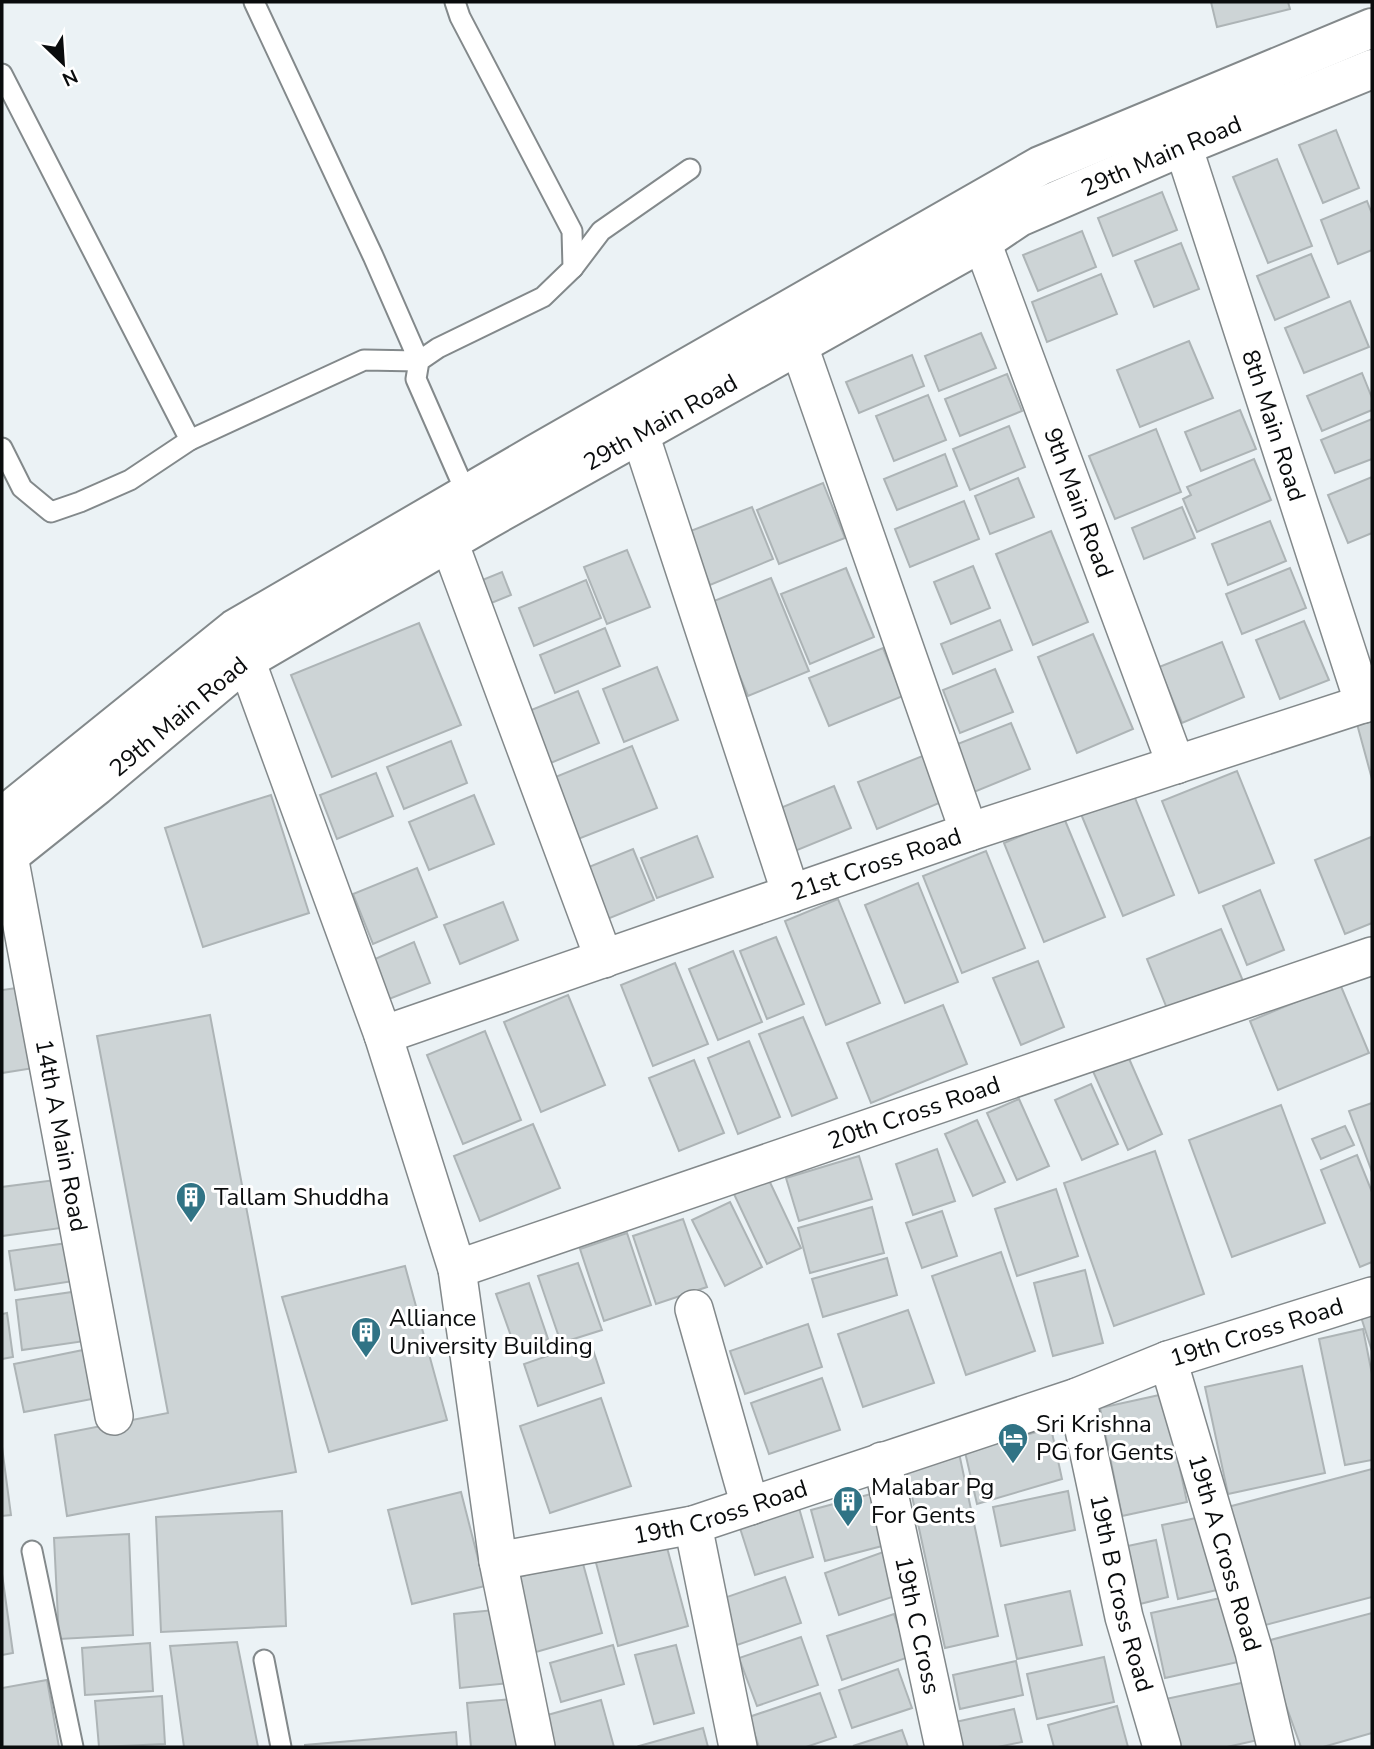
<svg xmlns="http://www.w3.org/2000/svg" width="1374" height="1749" font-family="'Nunito Sans',sans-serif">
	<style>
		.building { fill: #cdd4d6; stroke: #adb4b6; stroke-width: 2 }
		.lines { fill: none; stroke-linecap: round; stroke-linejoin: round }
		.lane-casing { stroke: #83898b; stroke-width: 23 }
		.street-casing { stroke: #83898b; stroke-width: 40 }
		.secondary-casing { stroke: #83898b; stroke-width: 42 }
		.lane { stroke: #fff; stroke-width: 19 }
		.street { stroke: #fff; stroke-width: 37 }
		.secondary { stroke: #fff; stroke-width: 38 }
		.labels { text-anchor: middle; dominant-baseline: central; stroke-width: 6; stroke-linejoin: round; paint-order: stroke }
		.street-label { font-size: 24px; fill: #0a0c0d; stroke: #fff }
		.poi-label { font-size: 24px; fill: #0a0c0d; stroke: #fff; text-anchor: start }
	</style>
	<rect width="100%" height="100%" fill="#ebf2f5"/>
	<g class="building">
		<path d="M1211,2H1288L1290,9L1217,27Z"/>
		<path d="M1336,130L1359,188L1323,203L1299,145Z"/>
		<path d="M1277,159L1312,246L1268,263L1233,177Z"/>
		<path d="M1162,192L1177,230L1113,256L1098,218Z"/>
		<path d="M1367,201L1372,214V250L1338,264L1321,220Z"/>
		<path d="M1082,231L1096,267L1038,291L1023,255Z"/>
		<path d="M1181,243L1199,289L1154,307L1135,261Z"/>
		<path d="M1311,254L1329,297L1275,320L1257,276Z"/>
		<path d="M1101,274L1117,314L1047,342L1032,302Z"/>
		<path d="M1350,301L1369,347L1304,373L1285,328Z"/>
		<path d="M981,333L996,368L939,391L925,356Z"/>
		<path d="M1189,341L1213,398L1140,427L1117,370Z"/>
		<path d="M912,355L924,386L859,413L846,382Z"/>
		<path d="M1362,373L1372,398V410L1322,431L1307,396Z"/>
		<path d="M1007,374L1022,411L960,436L945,399Z"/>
		<path d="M928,395L946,440L894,461L876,416Z"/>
		<path d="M1240,410L1256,449L1201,471L1185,432Z"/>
		<path d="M1372,419V459L1335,473L1321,440Z"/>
		<path d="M1009,426L1025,467L970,490L953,449Z"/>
		<path d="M1156,429L1181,492L1115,519L1089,456Z"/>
		<path d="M945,454L957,486L897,510L884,479Z"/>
		<path d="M1254,459L1271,500L1197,532L1183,499L1191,495L1187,487Z"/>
		<path d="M1372,477V533L1348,543L1328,495Z"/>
		<path d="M1018,478L1034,517L990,534L975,496Z"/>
		<path d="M823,483L845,538L779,564L757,510Z"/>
		<path d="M964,501L979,539L910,567L895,529Z"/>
		<path d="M752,507L773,559L710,585L688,532Z"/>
		<path d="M1182,507L1195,538L1144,559L1132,528Z"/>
		<path d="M1270,521L1286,561L1228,585L1212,544Z"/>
		<path d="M1051,531L1088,622L1033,645L996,554Z"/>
		<path d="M627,550L650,607L607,624L584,567Z"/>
		<path d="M973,566L990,608L951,624L934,582Z"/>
		<path d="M846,568L874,637L810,664L781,594Z"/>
		<path d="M1290,568L1306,608L1242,634L1226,594Z"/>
		<path d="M502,572L511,595L479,608L470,585Z"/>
		<path d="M771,578L809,671L748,696L709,603Z"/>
		<path d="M586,580L601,618L534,646L519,608Z"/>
		<path d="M1000,620L1012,650L953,674L941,644Z"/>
		<path d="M1304,621L1329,680L1280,699L1256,640Z"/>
		<path d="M419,623L461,725L332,777L291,675Z"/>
		<path d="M605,628L620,666L555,693L540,655Z"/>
		<path d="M1093,634L1133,729L1077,753L1038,657Z"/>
		<path d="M1222,642L1244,697L1182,723L1159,667Z"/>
		<path d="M883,648L903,696L829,726L809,678Z"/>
		<path d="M657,667L678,720L624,742L603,689Z"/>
		<path d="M995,669L1013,712L960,733L943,690Z"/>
		<path d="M578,691L599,743L536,769L514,717Z"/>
		<path d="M1372,720V779L1357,724Z"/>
		<path d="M1011,723L1030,769L974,792L955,745Z"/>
		<path d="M451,741L467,783L404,809L387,767Z"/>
		<path d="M632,746L657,808L573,841L548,780Z"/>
		<path d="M925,755L944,801L877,829L858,782Z"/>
		<path d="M1237,771L1274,863L1199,893L1162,801Z"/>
		<path d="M376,773L393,816L337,839L320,795Z"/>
		<path d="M834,786L851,828L790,853L773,811Z"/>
		<path d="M1133,793L1174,895L1123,916L1081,814Z"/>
		<path d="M271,795L309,913L203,947L165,828Z"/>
		<path d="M474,795L494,844L429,870L409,822Z"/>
		<path d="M1064,818L1105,917L1044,942L1004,843Z"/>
		<path d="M697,836L713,877L657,898L641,858Z"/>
		<path d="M1371,837L1372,923L1345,934L1315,860Z"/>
		<path d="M633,849L654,900L600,922L579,871Z"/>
		<path d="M986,851L1025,948L962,973L923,876Z"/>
		<path d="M417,868L437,917L373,944L353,894Z"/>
		<path d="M918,883L958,982L905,1003L865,905Z"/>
		<path d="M1260,890L1284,950L1247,965L1223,906Z"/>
		<path d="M838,899L880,1003L826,1025L785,921Z"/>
		<path d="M503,902L518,940L460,964L444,925Z"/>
		<path d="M1221,929L1243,981L1168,1011L1147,959Z"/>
		<path d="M776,937L804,1004L767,1019L740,951Z"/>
		<path d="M414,942L430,983L384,1001L368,962Z"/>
		<path d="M733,951L762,1022L718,1040L689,969Z"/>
		<path d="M1038,961L1064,1027L1021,1045L993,978Z"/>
		<path d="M675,963L708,1044L653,1066L621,985Z"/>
		<path d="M1340,984L1369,1053L1278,1090L1250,1021Z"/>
		<path d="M24,987L34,1068L2,1073V990Z"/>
		<path d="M568,995L605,1085L541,1112L504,1022Z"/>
		<path d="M943,1005L967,1064L871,1103L847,1043Z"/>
		<path d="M210,1015L296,1472L67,1516L55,1435L168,1413L97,1036Z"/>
		<path d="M803,1017L837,1098L792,1116L759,1034Z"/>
		<path d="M485,1031L521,1120L463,1144L427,1055Z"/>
		<path d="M749,1041L780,1117L738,1134L708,1058Z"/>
		<path d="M1127,1054L1162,1134L1128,1150L1092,1069Z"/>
		<path d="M694,1060L724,1133L679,1151L649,1078Z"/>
		<path d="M1091,1084L1118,1144L1082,1160L1055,1100Z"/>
		<path d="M1019,1099L1049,1166L1017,1180L987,1113Z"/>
		<path d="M1372,1103V1172L1349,1111Z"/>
		<path d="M1281,1105L1325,1223L1232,1257L1189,1140Z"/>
		<path d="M977,1120L1005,1182L973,1196L945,1134Z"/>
		<path d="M533,1124L560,1188L480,1221L454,1156Z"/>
		<path d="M1345,1126L1354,1145L1321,1159L1312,1139Z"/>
		<path d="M937,1149L955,1201L913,1215L896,1164Z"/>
		<path d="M1155,1151L1204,1294L1114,1326L1064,1183Z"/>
		<path d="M1357,1155L1372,1192V1262L1360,1267L1321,1170Z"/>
		<path d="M859,1156L872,1199L799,1221L786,1178Z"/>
		<path d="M767,1176L801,1248L767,1264L733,1192Z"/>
		<path d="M55,1180L61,1228L2,1236V1187Z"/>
		<path d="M1056,1189L1078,1256L1017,1276L995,1209Z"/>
		<path d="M730,1202L762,1267L725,1286L692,1220Z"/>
		<path d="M872,1207L884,1253L810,1273L798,1228Z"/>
		<path d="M942,1211L957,1256L922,1268L906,1223Z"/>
		<path d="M683,1219L707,1287L656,1304L633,1236Z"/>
		<path d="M627,1233L651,1305L604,1321L580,1249Z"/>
		<path d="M75,1242L80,1280L15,1290L9,1251Z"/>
		<path d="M1001,1252L1035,1351L966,1375L932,1276Z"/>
		<path d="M887,1258L897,1295L823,1317L812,1279Z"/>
		<path d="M578,1263L602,1330L561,1343L538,1276Z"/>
		<path d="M405,1266L447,1420L329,1452L282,1297Z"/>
		<path d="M1085,1270L1103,1343L1053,1356L1034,1283Z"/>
		<path d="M529,1283L548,1339L516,1350L496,1294Z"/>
		<path d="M79,1291L85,1341L22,1350L16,1300Z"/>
		<path d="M908,1310L934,1383L863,1407L838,1334Z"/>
		<path d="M7,1313L13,1357L2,1359V1314Z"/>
		<path d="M1372,1314V1351L1361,1317Z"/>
		<path d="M808,1324L822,1367L745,1394L730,1351Z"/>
		<path d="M1363,1329L1372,1374V1460L1345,1465L1319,1339Z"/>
		<path d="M590,1341L604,1383L538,1406L524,1364Z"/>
		<path d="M83,1350L92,1399L24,1412L14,1364Z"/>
		<path d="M1302,1366L1325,1473L1228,1494L1205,1387Z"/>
		<path d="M822,1378L840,1430L769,1454L751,1403Z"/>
		<path d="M1164,1394L1187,1502L1122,1516L1100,1408Z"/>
		<path d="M601,1398L631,1486L550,1513L520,1426Z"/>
		<path d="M1051,1428L1062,1479L977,1504L965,1452Z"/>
		<path d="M2,1447L11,1515L2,1516Z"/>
		<path d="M959,1453L998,1636L945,1648L905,1464Z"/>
		<path d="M1372,1469V1597L1254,1628L1224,1508Z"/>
		<path d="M1068,1491L1075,1530L1001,1546L993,1507Z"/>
		<path d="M461,1492L485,1586L412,1604L388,1510Z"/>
		<path d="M871,1494L886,1545L825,1561L811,1510Z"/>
		<path d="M799,1508L813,1557L755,1575L739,1525Z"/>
		<path d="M282,1511L286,1626L161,1632L156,1517Z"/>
		<path d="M1201,1517L1217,1590L1178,1599L1162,1525Z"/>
		<path d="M129,1534L133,1635L59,1639L54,1538Z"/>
		<path d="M665,1540L688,1626L618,1646L595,1559Z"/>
		<path d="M1156,1540L1168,1597L1136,1605L1123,1547Z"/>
		<path d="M886,1551L901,1594L839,1615L825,1573Z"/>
		<path d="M582,1560L602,1633L529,1654L508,1580Z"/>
		<path d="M2,1574L13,1653L2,1655Z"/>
		<path d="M785,1577L801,1623L737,1645L721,1599Z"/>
		<path d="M1070,1591L1082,1645L1017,1659L1005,1605Z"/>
		<path d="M1225,1597L1238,1662L1165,1678L1151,1613Z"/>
		<path d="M505,1609L511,1683L460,1688L454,1614Z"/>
		<path d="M1372,1613V1733L1323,1747H1301L1263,1642Z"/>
		<path d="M894,1614L909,1657L842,1680L827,1636Z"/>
		<path d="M801,1637L818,1685L757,1706L739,1658Z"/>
		<path d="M237,1642L258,1747H184L170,1646Z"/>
		<path d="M150,1643L153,1691L85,1695L82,1648Z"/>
		<path d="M613,1645L624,1684L561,1702L550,1663Z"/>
		<path d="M676,1645L694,1713L654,1724L635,1655Z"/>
		<path d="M1104,1657L1114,1702L1037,1719L1027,1674Z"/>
		<path d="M1016,1661L1023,1695L960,1709L953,1675Z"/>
		<path d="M898,1669L912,1708L852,1728L839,1690Z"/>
		<path d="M47,1680L59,1747H2V1688Z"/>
		<path d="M1246,1682L1258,1740L1227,1747H1171L1161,1700Z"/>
		<path d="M820,1693L836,1737L806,1747H759L749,1717Z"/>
		<path d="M162,1696L165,1744L99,1747L95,1701Z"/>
		<path d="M514,1699L518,1747H471L467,1703Z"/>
		<path d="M601,1700L614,1747H553L544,1716Z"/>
		<path d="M1117,1706L1128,1747H1054L1048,1725Z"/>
		<path d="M1014,1709L1022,1742L998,1747H957L951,1723Z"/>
		<path d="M703,1728L708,1747H640L639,1746Z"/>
		<path d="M902,1730L908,1747L853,1746Z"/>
		<path d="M456,1732L457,1747H305V1745Z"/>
	</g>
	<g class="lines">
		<g class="lane-casing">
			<g id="lane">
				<path d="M455,2L460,17L572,231L573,268L543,297L438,348L419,361L416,379L467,495"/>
				<path d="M2,74L190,440"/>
				<path d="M573,268L601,231L690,169"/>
				<path d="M2,448L22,488L51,512L80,502L130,480L190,440L364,360L419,361L373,256L254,2"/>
				<path d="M32,1551L73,1747"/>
				<path d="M264,1660L281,1747"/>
			</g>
		</g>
		<g class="street-casing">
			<g id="street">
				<path id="s1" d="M1183,146L1364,704"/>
				<path id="s2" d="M982,242L1176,765"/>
				<path d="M799,346L969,832"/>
				<path d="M640,434L791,894"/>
				<path d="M449,542L604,959"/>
				<path d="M246,660L383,1035L457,1269L498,1561L536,1747"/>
				<path id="s3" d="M2,843L9,856L114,1416"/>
				<path id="s4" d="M383,1035L969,832L1372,701"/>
				<path id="s5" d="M457,1269L1372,956"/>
				<path d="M694,1309L750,1506"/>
				<path id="s6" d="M1168,1360L1254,1652L1276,1747"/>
				<path id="s7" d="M1077,1397L1124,1617L1162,1747"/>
				<path id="s8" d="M882,1461L944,1747"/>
				<path d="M693,1525L738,1747"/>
				<path id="s9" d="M498,1561L693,1525L1077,1397L1168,1360L1372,1296"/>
			</g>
		</g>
		<g class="secondary-casing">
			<g id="secondary">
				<path d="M2,817L235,629L536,454L1040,166L1372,28"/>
				<path id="s10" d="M2,861L96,786L246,660L488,519L982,242L1019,217L1183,146L1372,69"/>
			</g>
		</g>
		<use href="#lane" class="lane"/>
		<use href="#street" class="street"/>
		<use href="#secondary" class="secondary"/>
	</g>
	<defs>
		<g id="building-pin" transform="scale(1.575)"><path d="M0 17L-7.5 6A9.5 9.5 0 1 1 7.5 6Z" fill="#307385" stroke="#fff"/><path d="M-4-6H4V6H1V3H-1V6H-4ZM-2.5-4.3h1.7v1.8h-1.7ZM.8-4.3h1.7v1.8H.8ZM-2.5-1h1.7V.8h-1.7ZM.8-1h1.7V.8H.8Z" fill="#fff"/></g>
		<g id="hotel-pin" transform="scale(1.575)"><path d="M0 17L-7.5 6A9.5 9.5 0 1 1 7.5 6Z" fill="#307385" stroke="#fff"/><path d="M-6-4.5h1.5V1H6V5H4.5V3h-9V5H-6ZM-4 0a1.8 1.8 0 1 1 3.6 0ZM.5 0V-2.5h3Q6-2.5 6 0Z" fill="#fff"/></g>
	</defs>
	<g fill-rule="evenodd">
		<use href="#building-pin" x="191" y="1197"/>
		<use href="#building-pin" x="366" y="1332"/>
		<use href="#hotel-pin" x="1013" y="1438"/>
		<use href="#building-pin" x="848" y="1501"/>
	</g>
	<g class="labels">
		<g class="street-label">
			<text stroke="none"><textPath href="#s10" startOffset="1362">29th Main Road</textPath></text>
			<text stroke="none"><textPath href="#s10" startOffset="794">29th Main Road</textPath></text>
			<text stroke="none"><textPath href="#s1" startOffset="294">8th Main Road</textPath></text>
			<text stroke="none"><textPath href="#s2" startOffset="278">9th Main Road</textPath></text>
			<text stroke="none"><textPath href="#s10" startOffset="228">29th Main Road</textPath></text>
			<text stroke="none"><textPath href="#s4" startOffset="522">21st Cross Road</textPath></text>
			<text stroke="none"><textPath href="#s5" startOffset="483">20th Cross Road</textPath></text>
			<text stroke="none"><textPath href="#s3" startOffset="299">14th A Main Road</textPath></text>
			<text stroke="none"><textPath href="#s9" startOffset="794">19th Cross Road</textPath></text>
			<text stroke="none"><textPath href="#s9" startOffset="228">19th Cross Road</textPath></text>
			<text stroke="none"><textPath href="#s6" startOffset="201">19th A Cross Road</textPath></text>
			<text stroke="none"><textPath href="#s7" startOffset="201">19th B Cross Road</textPath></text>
			<text stroke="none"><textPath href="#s8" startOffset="168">19th C Cross</textPath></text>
		</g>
		<g class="poi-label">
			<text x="214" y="1197">Tallam Shuddha</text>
			<text x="389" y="1318">Alliance<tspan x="389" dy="28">University Building</tspan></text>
			<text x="1036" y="1424">Sri Krishna<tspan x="1036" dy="28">PG for Gents</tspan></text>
			<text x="871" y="1487">Malabar Pg<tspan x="871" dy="28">For Gents</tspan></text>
		</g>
	</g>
	<rect width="1374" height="1749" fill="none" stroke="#0a0c0d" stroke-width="7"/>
	<g transform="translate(63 63) rotate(155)" stroke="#ffffff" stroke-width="5" paint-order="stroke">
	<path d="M0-5L12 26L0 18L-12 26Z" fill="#0a0c0d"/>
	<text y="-10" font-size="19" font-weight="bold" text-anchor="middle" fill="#0a0c0d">N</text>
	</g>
</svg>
